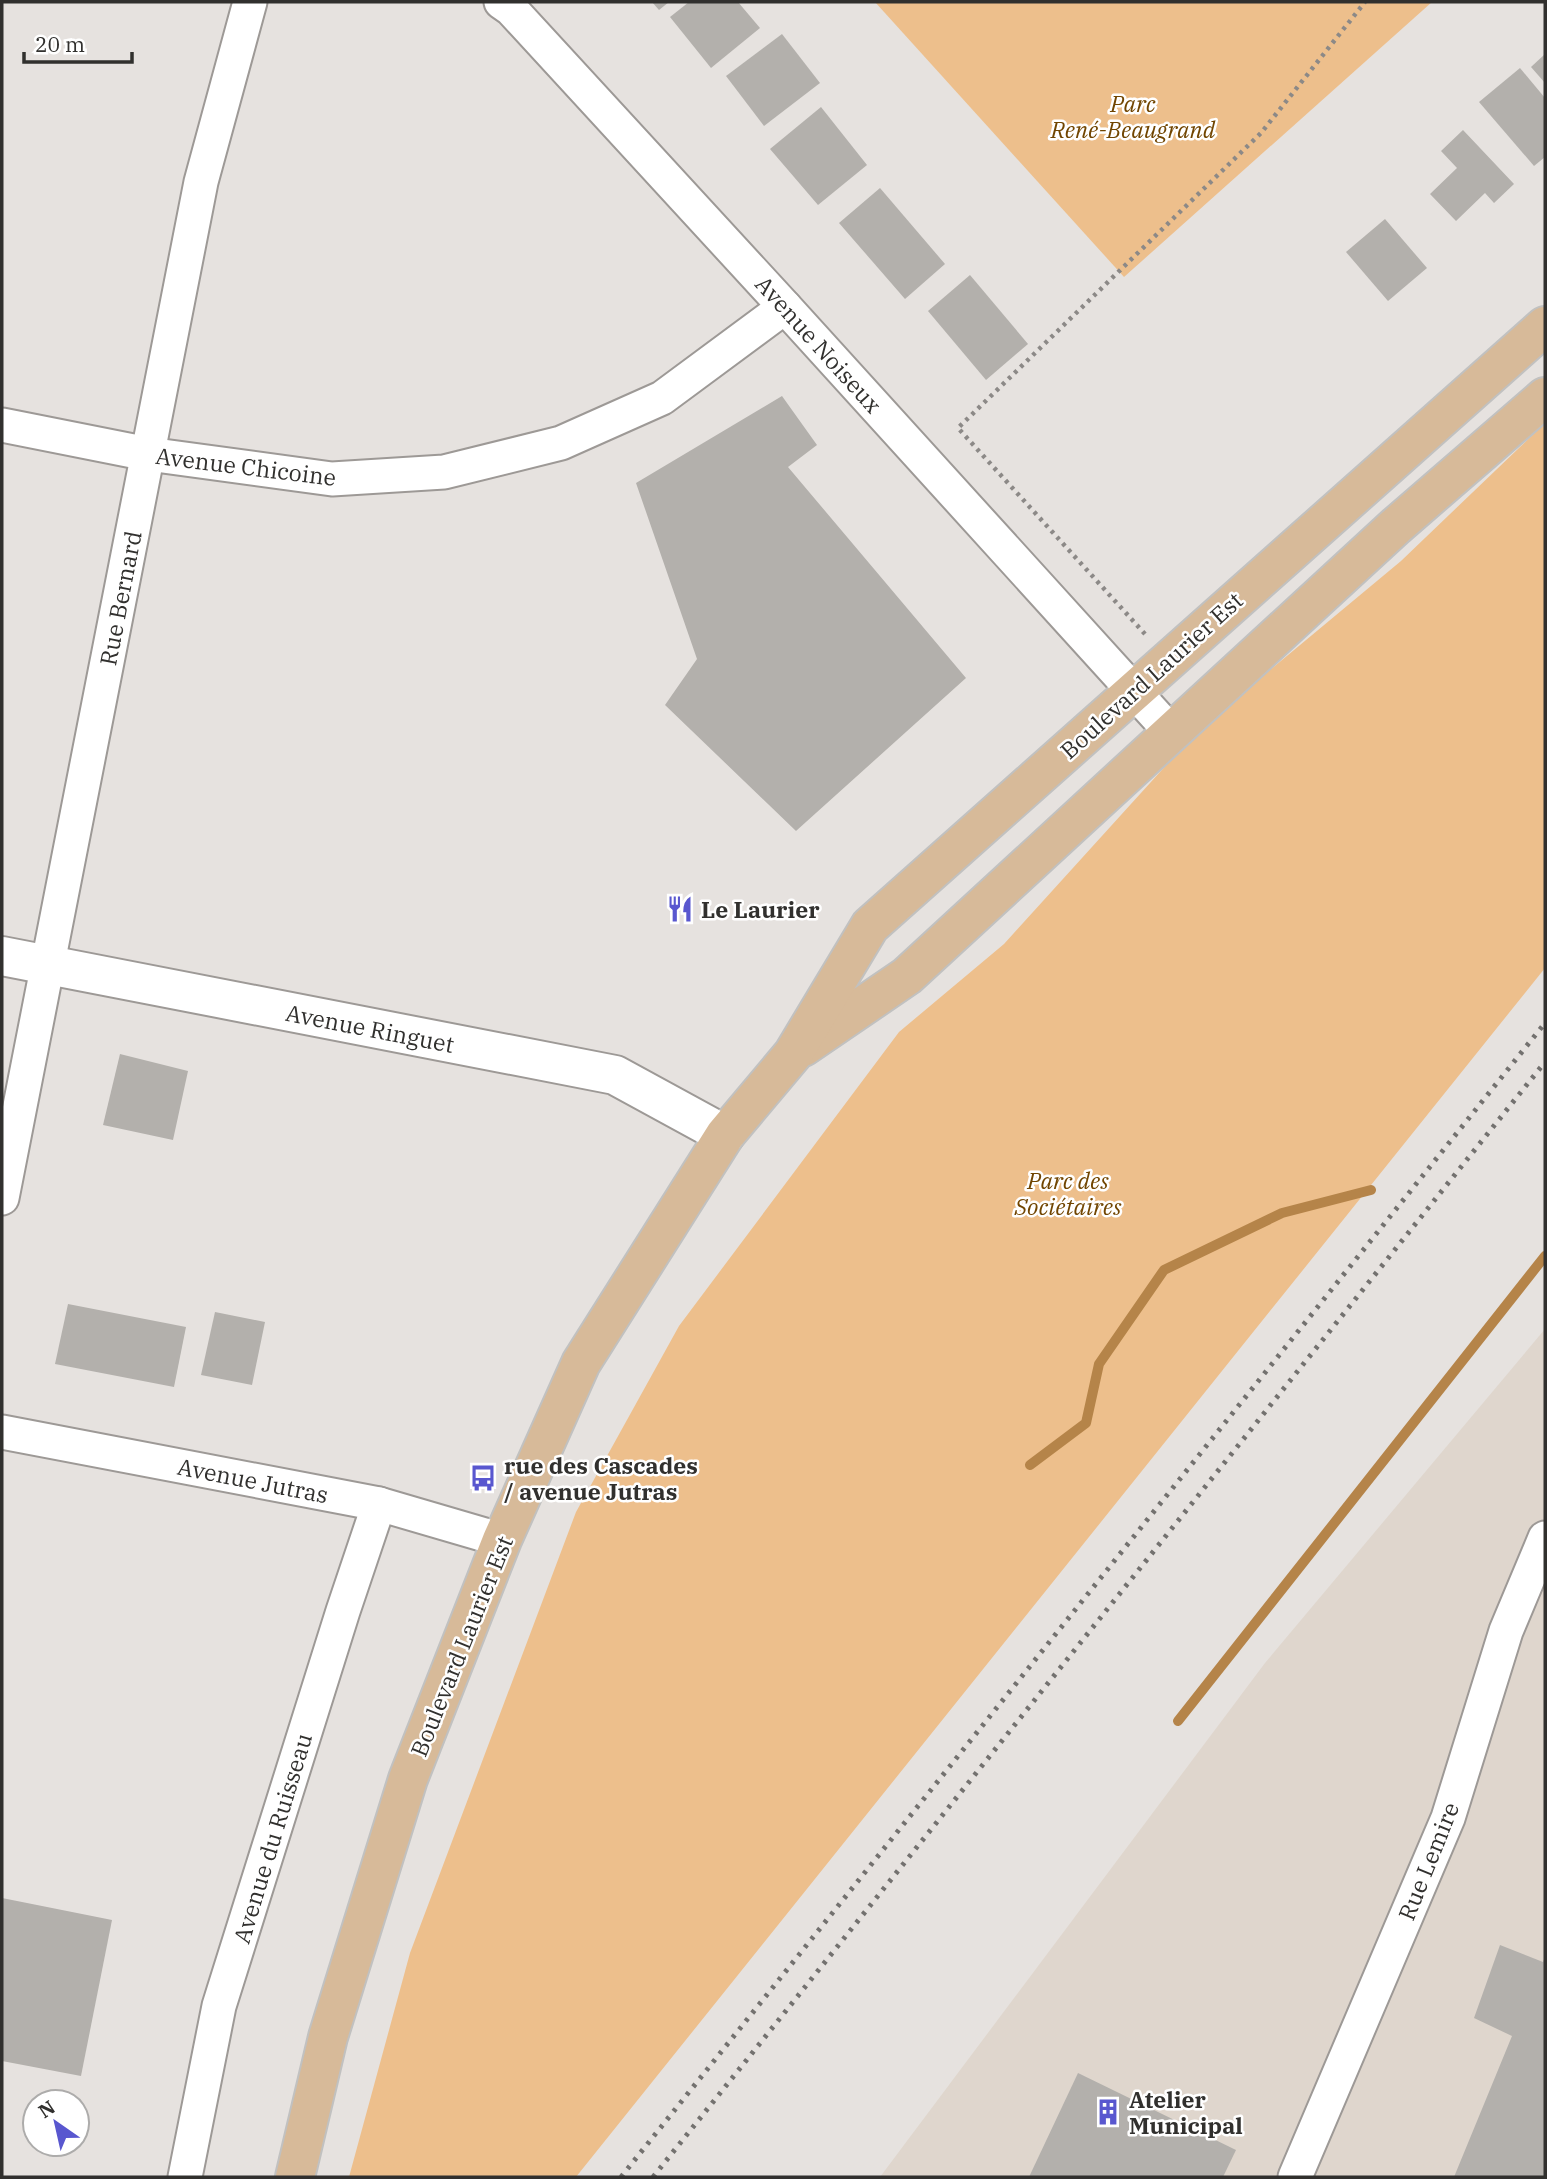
<svg xmlns="http://www.w3.org/2000/svg" width="1547" height="2179" font-family="'IBM Plex Serif',serif">
	<style>
		.built { fill: #dfd6cd }
		.green { fill: #edbf8c }
		.lines { fill: none; stroke-linecap: round; stroke-linejoin: round }
		.stream { stroke: #b58449; stroke-width: 10 }
		.building { fill: #b3b0ac }
		.minor-casing { stroke: #9d9996; stroke-width: 37 }
		.tertiary-casing { stroke: #9d9996; stroke-width: 42 }
		.primary-casing { stroke: #c1c1c0; stroke-width: 42 }
		.path { stroke: #8c8987; stroke-width: 4.5; stroke-dasharray: 3.5 5; stroke-linecap: butt }
		.minor { stroke: #fff; stroke-width: 33 }
		.tertiary { stroke: #fff; stroke-width: 38 }
		.primary { stroke: #d7ba99; stroke-width: 38 }
		.rail { stroke: #73716f; stroke-width: 5; stroke-dasharray: 3.5 7; stroke-linecap: butt }
		.labels { text-anchor: middle; dominant-baseline: central; stroke-width: 5; stroke-linejoin: round; paint-order: stroke }
		.park-label { font-size: 23px; font-style: italic; fill: #714500; stroke: #fff }
		.street-label { font-size: 23px; fill: #31302e; stroke: #fff }
		.poi-label { font-size: 23px; font-weight: bold; fill: #31302e; stroke: #fff; text-anchor: start }
	</style>
	<rect width="100%" height="100%" fill="#e6e2df"/>
	<path class="built" d="M1545,1329V2177H880L1265,1663Z"/>
	<g class="green">
		<path d="M875,2H1432L1124,277Z"/>
		<path d="M1545,423V968L576,2177H349L410,1953L576,1512L679,1326L899,1032L1004,944L1199,729L1401,561Z"/>
	</g>
	<g class="lines">
		<g class="stream">
			<path d="M1030,1465L1086,1423L1099,1364L1164,1270L1282,1213L1371,1190"/>
			<path d="M1178,1721L1545,1256"/>
		</g>
	</g>
	<g class="building">
		<path d="M652,2H669L659,10Z"/>
		<path d="M689,2H738L760,28L711,68L670,17Z"/>
		<path d="M782,34L820,83L764,126L726,76Z"/>
		<path d="M1545,54V83L1531,67Z"/>
		<path d="M1520,68L1545,98V157L1534,166L1479,102Z"/>
		<path d="M821,107L867,165L818,205L770,149Z"/>
		<path d="M1463,130L1514,184L1494,203L1485,193L1456,221L1430,194L1457,168L1441,151Z"/>
		<path d="M880,188L945,264L905,299L839,223Z"/>
		<path d="M1385,219L1427,268L1388,301L1346,252Z"/>
		<path d="M970,275L1028,344L986,380L928,311Z"/>
		<path d="M782,396L817,445L788,467L966,678L796,831L665,705L697,659L636,483Z"/>
		<path d="M120,1054L188,1071L173,1140L103,1125Z"/>
		<path d="M68,1304L186,1327L174,1387L55,1364Z"/>
		<path d="M215,1312L265,1322L252,1385L201,1375Z"/>
		<path d="M2,1898L112,1920L81,2076L2,2061Z"/>
		<path d="M1500,1945L1543,1962L1545,1957V2177H1454L1512,2036L1474,2018Z"/>
		<path d="M1078,2073L1236,2150L1223,2177H1029Z"/>
	</g>
	<g class="lines">
		<g class="minor-casing">
			<g id="minor">
				<path d="M501,2L511,9L785,307L1170,731"/>
				<path d="M2,425L148,454L332,479L444,472L561,443L662,398L785,307"/>
				<path d="M2,1198L201,182L250,2"/>
				<path d="M2,1432L379,1504L502,1540"/>
				<path d="M185,2177L219,2006L343,1611L379,1504"/>
				<path d="M1295,2177L1448,1818L1506,1631L1545,1538"/>
			</g>
		</g>
		<g class="tertiary-casing">
			<path id="tertiary" d="M2,956L615,1075L725,1135"/>
		</g>
		<g class="primary-casing">
			<g id="primary">
				<path d="M803,1047L907,976L1396,526L1545,397"/>
				<path d="M295,2177L328,2037L408,1779L502,1540L581,1363L725,1135L793,1054L870,926L1545,326"/>
			</g>
		</g>
		<path class="path" d="M1145,634L958,428L1261,133L1365,2"/>
		<use href="#minor" class="minor"/>
		<use href="#tertiary" class="tertiary"/>
		<use href="#primary" class="primary"/>
		<g class="rail">
			<path d="M621,2177L1545,1023"/>
			<path d="M653,2177L1545,1062"/>
		</g>
	</g>
	<defs>
		<g id="restaurant-bare" transform="scale(2.1)"><path d="M-5-6h1v4h1v-4h1v4h1v-4h1v5L-1.5 .5V6h-2V.5L-5-1ZM5-6V6H3V1.5H1.5Q1.5-4 5-6Z" fill="#5957cf" stroke="#fff" stroke-width="2.5" paint-order="stroke"/></g>
		<g id="bus-bare" transform="scale(2.1)"><path d="M-5-6H5V4H4V6H2V4H-2V6H-4V4H-5ZM-3.5-4V0h7V-4ZM-3.5 1.2v1.5H-2V1.2ZM2 1.2v1.5H3.5V1.2Z" fill="#5957cf" stroke="#fff" stroke-width="2.5" paint-order="stroke"/></g>
		<g id="building-bare" transform="scale(2.1)"><path d="M-4-6H4V6H1V3H-1V6H-4ZM-2.5-4.3h1.7v1.8h-1.7ZM.8-4.3h1.7v1.8H.8ZM-2.5-1h1.7V.8h-1.7ZM.8-1h1.7V.8H.8Z" fill="#5957cf" stroke="#fff" stroke-width="2.5" paint-order="stroke"/></g>
	</defs>
	<g fill-rule="evenodd">
		<use href="#restaurant-bare" x="680" y="909"/>
		<use href="#bus-bare" x="483" y="1478"/>
		<use href="#building-bare" x="1108" y="2112"/>
	</g>
	<g class="labels">
		<g class="park-label">
			<text x="1133" y="103">Parc<tspan x="1133" dy="26">René-Beaugrand</tspan></text>
			<text x="1068" y="1180">Parc des<tspan x="1068" dy="26">Sociétaires</tspan></text>
		</g>
		<g class="street-label">
			<text transform="translate(819 344) rotate(48)">Avenue Noiseux</text>
			<text transform="translate(246 466) rotate(7)">Avenue Chicoine</text>
			<text transform="translate(120 598) rotate(-79)">Rue Bernard</text>
			<text transform="translate(1151 675) rotate(-42)">Boulevard Laurier Est</text>
			<text transform="translate(370 1028) rotate(11)">Avenue Ringuet</text>
			<text transform="translate(253 1480) rotate(11)">Avenue Jutras</text>
			<text transform="translate(461 1646) rotate(-68)">Boulevard Laurier Est</text>
			<text transform="translate(272 1838) rotate(-73)">Avenue du Ruisseau</text>
			<text transform="translate(1428 1861) rotate(-68)">Rue Lemire</text>
		</g>
		<g class="poi-label">
			<text x="701" y="909">Le Laurier</text>
			<text x="504" y="1465">rue des Cascades<tspan x="504" dy="26">/ avenue Jutras</tspan></text>
			<text x="1129" y="2099">Atelier<tspan x="1129" dy="26">Municipal</tspan></text>
		</g>
	</g>
	<rect width="1547" height="2179" fill="none" stroke="#31302e" stroke-width="7"/>
	<g transform="translate(56 2123) rotate(326)"><circle r="33" fill="#ffffff" stroke="#adacab" stroke-width="2"/>
	<path d="M0-5L12 26L0 18L-12 26Z" fill="#5957cf"/>
	<text y="-10" font-size="19" font-weight="bold" text-anchor="middle" fill="#31302e">N</text>
	</g>
	<path d="M24 52v10h108v-10" fill="none" stroke="#31302e" stroke-width="3.5"/>
	<text x="35" y="52" font-size="21" fill="#31302e" stroke="#ffffff" stroke-width="5" paint-order="stroke">20 m</text>
</svg>
